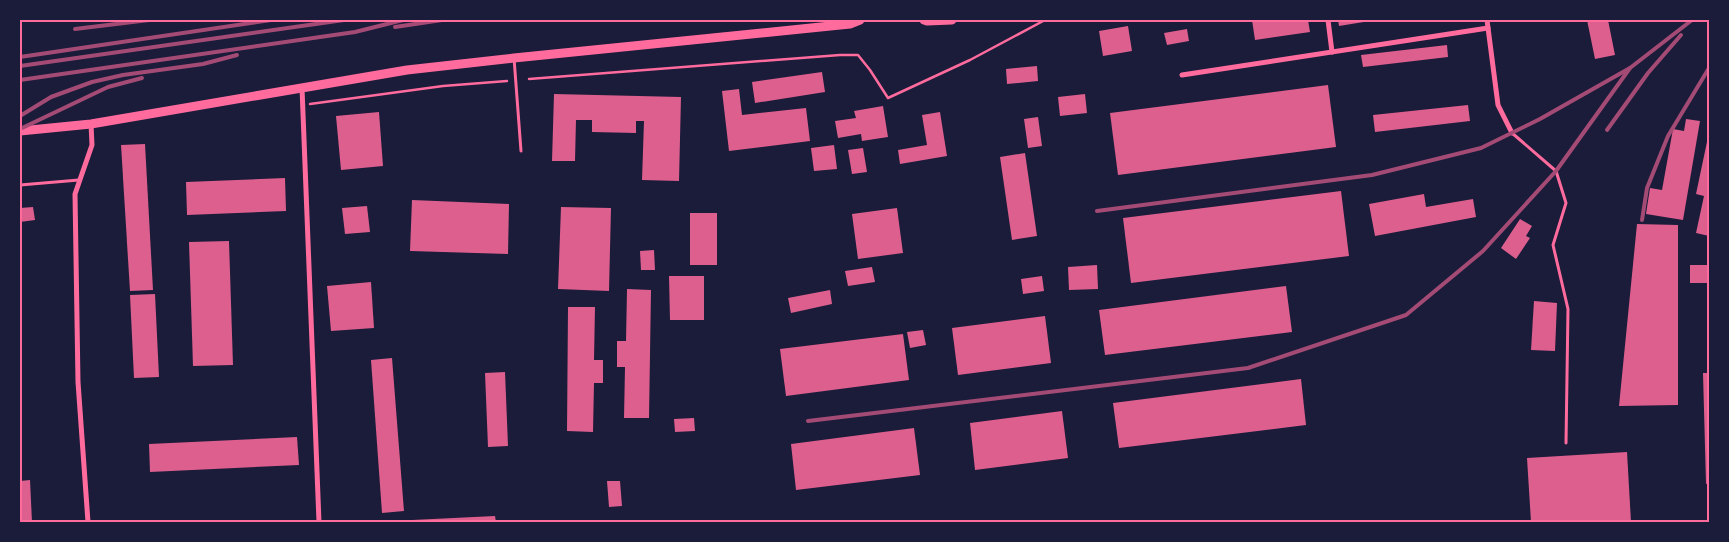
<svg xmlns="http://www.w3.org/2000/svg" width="1729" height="542" font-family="Literata,serif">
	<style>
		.building { fill: #dd5f8e }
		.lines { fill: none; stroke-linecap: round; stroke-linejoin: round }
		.path { stroke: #ff6b9d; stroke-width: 2.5 }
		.service { stroke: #ff6b9d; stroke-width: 3 }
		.minor { stroke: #ff6b9d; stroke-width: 5 }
		.primary { stroke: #ff6b9d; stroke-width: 9 }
		.rail { stroke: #a44b75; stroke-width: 4 }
		.neatline { fill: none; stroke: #ff6b9d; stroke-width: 2 }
	</style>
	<rect width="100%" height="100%" fill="#1b1b3a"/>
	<g class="building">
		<path d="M1252,20H1308L1310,32L1255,40Z"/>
		<path d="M1338,20H1370V21L1339,26Z"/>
		<path d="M1587,20H1608L1615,55L1595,59Z"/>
		<path d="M1128,26L1132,51L1103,56L1099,31Z"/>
		<path d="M1187,29L1189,41L1167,45L1164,33Z"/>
		<path d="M1447,45L1448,57L1363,67L1361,55Z"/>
		<path d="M1037,66L1038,81L1007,84L1006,69Z"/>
		<path d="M822,72L825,92L755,103L752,82Z"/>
		<path d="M1328,85L1336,147L1118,175L1110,113Z"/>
		<path d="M739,89L742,115L806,108L810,141L729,151L722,91Z"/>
		<path d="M554,94L681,97L679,181L642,180L644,121H636V133L592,132V120H576L575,161H552Z"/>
		<path d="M1085,94L1087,113L1060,116L1058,97Z"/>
		<path d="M1468,105L1470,121L1375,132L1373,115Z"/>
		<path d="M883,106L888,137L862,141L861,134L838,138L835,121L856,118L854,111Z"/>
		<path d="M379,112L383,166L341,170L336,116Z"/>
		<path d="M940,112L947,156L900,164L898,150L927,145L922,115Z"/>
		<path d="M1038,117L1042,146L1028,148L1024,119Z"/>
		<path d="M1686,119L1700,121L1683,220L1646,214L1650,188L1662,190L1673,129L1684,131Z"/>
		<path d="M1708,137H1709V236L1696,233L1704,196L1696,194Z"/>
		<path d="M145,144L153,290L130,291L121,145Z"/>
		<path d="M834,145L837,169L814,171L811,148Z"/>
		<path d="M863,148L867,172L852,174L848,150Z"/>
		<path d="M1025,153L1037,236L1012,240L1000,157Z"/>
		<path d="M285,178L286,211L187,215L186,182Z"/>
		<path d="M1341,191L1349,256L1131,283L1123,218Z"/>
		<path d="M1424,194L1426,207L1473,199L1476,217L1375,236L1369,204Z"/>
		<path d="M412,200L509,204L508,254L410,251Z"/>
		<path d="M367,206L370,232L345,234L342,208Z"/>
		<path d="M33,207L35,220L20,222V208Z"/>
		<path d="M561,207L611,208L609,291L558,289Z"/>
		<path d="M897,208L903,253L858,259L852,214Z"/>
		<rect x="690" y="213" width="27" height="52"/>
		<path d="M1520,219L1532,226L1526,236L1530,238L1516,259L1501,248Z"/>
		<path d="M1637,224L1678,225V405L1619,406Z"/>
		<path d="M229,241L233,365L193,366L189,242Z"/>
		<path d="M654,250L655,270H641L640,251Z"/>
		<path d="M1097,265L1098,289L1069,290L1068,267Z"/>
		<rect x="1690" y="265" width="19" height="18"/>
		<path d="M872,267L875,282L848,286L845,271Z"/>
		<path d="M669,276H704V320H670Z"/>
		<path d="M1042,276L1044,291L1023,294L1021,279Z"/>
		<path d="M371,282L374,328L331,331L327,286Z"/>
		<path d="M1286,286L1292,332L1105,355L1099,310Z"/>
		<path d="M627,289L651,290L649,418H624L625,367H617V341H626Z"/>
		<path d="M830,290L832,304L791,313L788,298Z"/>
		<path d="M155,294L159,377L134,378L130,295Z"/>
		<path d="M1534,301L1557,303L1555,351L1531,350Z"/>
		<path d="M568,307H595L594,360H603V383H594L593,432L567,431Z"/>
		<path d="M1045,316L1051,363L958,375L952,328Z"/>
		<path d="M923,330L926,345L910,348L907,332Z"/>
		<path d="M903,334L909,380L786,396L780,349Z"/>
		<path d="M392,358L404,511L382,513L371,360Z"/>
		<path d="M505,372L508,446L488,447L485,373Z"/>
		<path d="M1703,373H1709V483L1706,484Z"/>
		<path d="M1301,379L1306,425L1119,448L1113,403Z"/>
		<path d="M1062,411L1068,458L975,470L970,423Z"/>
		<path d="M694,418L695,431L675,432L674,419Z"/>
		<path d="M914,428L920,475L796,490L791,444Z"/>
		<path d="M297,437L299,465L150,472L149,444Z"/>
		<path d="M1627,452L1631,522H1531L1527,458Z"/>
		<path d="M30,480L32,522H20V481Z"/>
		<path d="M607,481H620L622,506L609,507Z"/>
		<path d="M495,516L496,522H412V520Z"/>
	</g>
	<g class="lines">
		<g class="path">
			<path d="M529,79L840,55H858L870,70L888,98L970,60L1045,20"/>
			<path d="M310,104L443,86L507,81"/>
		</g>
		<g class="service">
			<path d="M514,58L521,151"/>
			<path d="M1512,133L1556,171L1566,203L1553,245L1568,309L1566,443"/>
			<path d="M20,185L79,180"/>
		</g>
		<g class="minor">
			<path d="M1328,20L1332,52"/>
			<path d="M1487,20L1498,105L1512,133"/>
			<path d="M1182,75L1488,28"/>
			<path d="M302,88L319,522"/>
			<path d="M88,522L78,382L75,194L92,145L91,124"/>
		</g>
		<g class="primary">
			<path d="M924,20L927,21L952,20"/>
			<path d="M20,131L91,124L407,70L514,58L850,24L860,20"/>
		</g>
		<g class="rail">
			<path d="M395,27L442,20"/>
			<path d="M75,29L149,20"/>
			<path d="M20,57L271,20"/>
			<path d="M20,66L344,20"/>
			<path d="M20,80L355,32L403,20"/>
			<path d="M20,116L51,97L92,82L123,75L203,64L237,55"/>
			<path d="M20,129L108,87L142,78"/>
			<path d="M1607,130L1648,73L1681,35"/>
			<path d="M1097,211L1372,175L1481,148L1540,119L1630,68L1692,20"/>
			<path d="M1642,220L1647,188L1668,136L1709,68"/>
			<path d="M808,421L1248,368L1406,315L1483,251L1556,171L1630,68"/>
		</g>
	</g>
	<rect width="1729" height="542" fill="none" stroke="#1b1b3a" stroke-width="42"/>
	<rect x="21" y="21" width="1687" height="500" class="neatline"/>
</svg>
